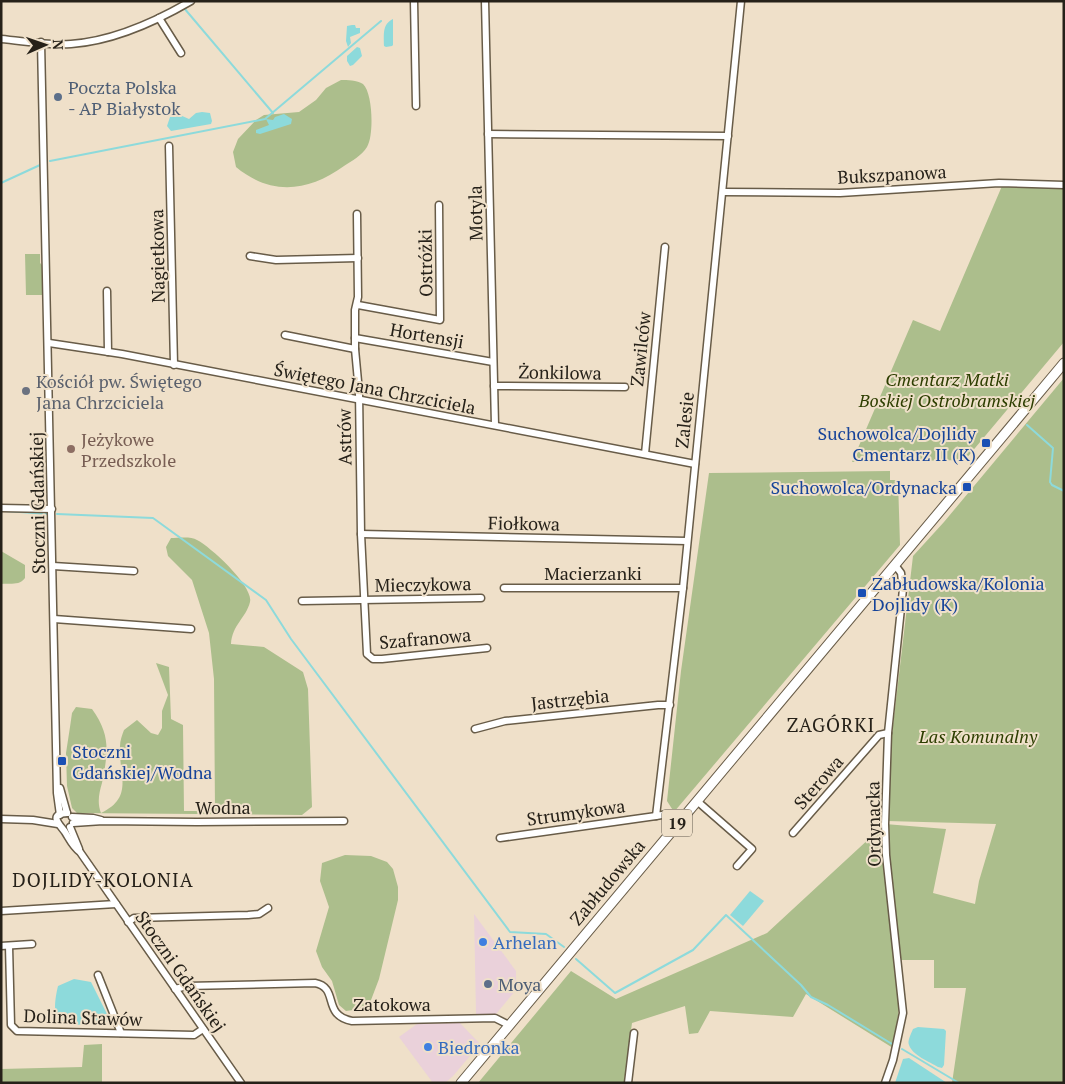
<svg xmlns="http://www.w3.org/2000/svg" width="1065" height="1084" font-family="'PT Serif',serif">
	<style>
		.commercial { fill: #ead1da }
		.green { fill: #acbe8c }
		.water { fill: #8ddadb }
		.lines { fill: none; stroke-linecap: round; stroke-linejoin: round }
		.stream { stroke: #8ddadb; stroke-width: 2 }
		.minor-casing { stroke: #685c48; stroke-width: 9 }
		.highway-casing { stroke: #685c48; stroke-width: 11 }
		.minor { stroke: #fff; stroke-width: 6 }
		.highway { stroke: #fff; stroke-width: 9 }
		.service-dot { fill: #5c6f8a; stroke: #efe0c9; stroke-width: 2 }
		.worship-dot { fill: #6b7280; stroke: #efe0c9; stroke-width: 2 }
		.transit-dot { fill: #1a4fb4; stroke: #efe0c9; stroke-width: 2 }
		.education-dot { fill: #8d6e63; stroke: #efe0c9; stroke-width: 2 }
		.shop-dot { fill: #3f7fe0; stroke: #efe0c9; stroke-width: 2 }
		.labels { text-anchor: middle; dominant-baseline: central; stroke-width: 4; stroke-linejoin: round; paint-order: stroke }
		.shield { fill: #efe0c9; stroke: #625a4e; stroke-width: 1 }
		.shield-label { font-size: 16px; font-weight: bold; fill: #262119 }
		.service-label { font-size: 18px; fill: #4e5e75; stroke: #efe0c9; text-anchor: start }
		.street-label { font-size: 18px; fill: #262119; stroke: #efe0c9 }
		.park-label { font-size: 18px; font-style: italic; fill: #2d3e00; stroke: #efe0c9 }
		.worship-label { font-size: 18px; fill: #5b616d; stroke: #efe0c9; text-anchor: start }
		.transit-label { font-size: 18px; fill: #164399; stroke: #efe0c9; text-anchor: end }
		.education-label { font-size: 18px; fill: #785e54; stroke: #efe0c9; text-anchor: start }
		.shop-label { font-size: 18px; fill: #366cbe; stroke: #efe0c9; text-anchor: start }
		.neighbourhood-label { font-size: 19px; letter-spacing: 1px; fill: #262119; stroke: #efe0c9 }
	</style>
	<rect width="100%" height="100%" fill="#efe0c9"/>
	<g class="commercial">
		<path d="M474,914L516,971V990L496,1014L476,1015Z"/>
		<path d="M460,1023L480,1044L453,1076L445,1083H433L399,1037L417,1024Z"/>
	</g>
	<g class="green">
		<path d="M341,80C347,80 357,80 363,84C373,93 374,136 367,147C362,155 352,161 344,166C308,192 271,196 236,167L233,152L238,139L256,120L264,115L299,112L316,100L326,88Z"/>
		<path d="M1002,186L1064,188V342L965,460L852,462L913,320L940,331Z"/>
		<path d="M25,254H40V263L42,265L43,295H26Z"/>
		<path d="M1064,378V1083H952L966,988H934V960H895L899,1009L893,1048L806,994L793,1017L710,1011L698,1033L689,1034L685,1006L632,1023L624,1083H478L571,971L616,999L767,933L885,824L946,829L933,893L975,904L979,881L996,824L887,821L892,734L913,556L944,522Z"/>
		<path d="M890,471V480H898L900,545L674,812L667,801L681,671L709,473Z"/>
		<path d="M171,538C178,538 191,536 197,540C211,547 254,587 250,602C246,618 232,625 231,644L264,647L303,672L308,689L312,807L302,815L77,813L72,808L67,786L66,753L70,727L72,713L76,707L92,709C111,735 108,753 102,783C99,793 97,803 101,813C135,797 118,773 120,746C120,741 122,735 124,730L137,720L151,733L158,735L162,728V711L168,695L156,663L169,667L171,719L183,725L184,811H215L214,679L209,633L192,580L168,556L166,547Z"/>
		<path d="M1,551L25,565V578C19,586 10,583 1,584Z"/>
		<path d="M345,855L371,856L387,862L393,869L398,887V900L379,979L368,1008L346,1011L339,1005L332,981L322,967L316,951L329,907L320,881L322,863Z"/>
		<path d="M102,1044V1083H1V1069L82,1067L84,1045Z"/>
	</g>
	<g class="water">
		<path d="M393,19V45L392,46L386,47L384,46C384,35 382,24 393,19Z"/>
		<path d="M352,25H355L356,28H360V33L350,37L351,43L348,47L346,41L347,26Z"/>
		<path d="M357,47L360,48L362,56L353,65L350,66L347,61V56Z"/>
		<path d="M202,112L210,113L212,121L211,124L171,131L167,126L170,117L180,115L189,119L196,113Z"/>
		<path d="M284,114L292,119L291,124L260,134L256,133V130L269,125L266,119L273,120L275,117Z"/>
		<path d="M750,891L764,901L743,926L730,915Z"/>
		<path d="M74,979L91,982L108,1016L107,1022C97,1023 66,1028 59,1021C52,1015 56,994 58,986Z"/>
		<path d="M918,1027L944,1029L946,1031L944,1065L942,1068L938,1067C930,1062 912,1055 909,1045C907,1041 911,1034 913,1029Z"/>
		<path d="M909,1058L947,1083H895L903,1059Z"/>
	</g>
	<g class="lines">
		<g class="stream">
			<path d="M184,8L273,113"/>
			<path d="M50,161L265,119L381,21"/>
			<path d="M1,183L40,165"/>
			<path d="M1027,425L1053,448L1050,482L1052,485L1064,491"/>
			<path d="M6,511L48,514"/>
			<path d="M57,514L153,518L266,600L291,639L510,932L546,934L564,947"/>
			<path d="M576,959L615,993L693,950L726,915L801,985L811,997L828,1005L892,1044"/>
			<path d="M902,1049L959,1083"/>
		</g>
		<g class="minor-casing">
			<g id="minor">
				<path d="M414,1L416,106"/>
				<path d="M485,1L495,425"/>
				<path d="M159,18L181,53"/>
				<path d="M1,39C24,41 48,46 71,44C113,41 155,22 191,1"/>
				<path d="M41,42L57,793L60,815"/>
				<path d="M488,134L728,136"/>
				<path d="M169,146L174,365"/>
				<path d="M723,192L840,193L999,183L1064,185"/>
				<path d="M357,214L358,297L355,310V349L359,392L361,534L367,654L373,659H382L487,648"/>
				<path d="M250,256L276,260L358,258"/>
				<path d="M107,291L108,352"/>
				<path d="M358,305L440,320L439,205"/>
				<path d="M285,335L355,349"/>
				<path d="M355,338L493,362"/>
				<path d="M49,343L122,354L695,464"/>
				<path d="M494,386L625,387"/>
				<path d="M645,454L665,247"/>
				<path d="M1,508L52,509"/>
				<path d="M361,534L687,541"/>
				<path d="M53,566L134,571"/>
				<path d="M504,588H683"/>
				<path d="M302,601L481,598"/>
				<path d="M54,619L191,629"/>
				<path d="M475,729L505,721L658,705H670"/>
				<path d="M60,788L67,813"/>
				<path d="M697,801L752,849L737,866"/>
				<path d="M67,813C47,814 61,826 65,832C70,840 73,847 80,852L241,1083"/>
				<path d="M72,817L93,818L101,820"/>
				<path d="M682,818L668,814L656,816L683,588L741,1"/>
				<path d="M1,819L33,820L58,824"/>
				<path d="M73,823L103,821L197,822L344,821"/>
				<path d="M70,827L79,849"/>
				<path d="M793,833L879,735L888,733"/>
				<path d="M500,838L656,816"/>
				<path d="M1,911L116,904"/>
				<path d="M128,922L134,918L248,915L259,914L268,908"/>
				<path d="M1,946L32,944"/>
				<path d="M9,946L11,1025L17,1031L194,1035L203,1029"/>
				<path d="M98,975L121,1033"/>
				<path d="M175,989L187,986L315,983C340,988 321,1015 352,1021L495,1018L509,1025"/>
				<path d="M628,1083L634,1033"/>
				<path d="M885,1083L893,1060L903,1013L886,855L885,824L888,733L903,589L901,573L895,565"/>
			</g>
		</g>
		<g class="highway-casing">
			<path id="highway" d="M461,1083L1064,363"/>
		</g>
		<use href="#minor" class="minor"/>
		<use href="#highway" class="highway"/>
	</g>
	<g class="service-dot">
		<circle cx="58" cy="97" r="5"/>
		<circle cx="488" cy="984" r="5"/>
	</g>
	<circle class="worship-dot" cx="26" cy="391" r="5"/>
	<g class="transit-dot">
		<rect x="981" y="438" width="10" height="10" rx="2.5"/>
		<rect x="962" y="482" width="10" height="10" rx="2.5"/>
		<rect x="857" y="588" width="10" height="10" rx="2.5"/>
		<rect x="57" y="756" width="10" height="10" rx="2.5"/>
	</g>
	<circle class="education-dot" cx="71" cy="449" r="5"/>
	<g class="shop-dot">
		<circle cx="483" cy="942" r="5"/>
		<circle cx="428" cy="1047" r="5"/>
	</g>
	<g class="labels">
		<rect class="shield" x="662" y="809.5" width="30" height="27" rx="4"/>
		<g class="shield-label">
			<text x="677" y="823">19</text>
		</g>
		<g class="service-label">
			<text x="68" y="87">Poczta Polska<tspan x="68" dy="21">- AP Białystok</tspan></text>
			<text x="498" y="984">Moya</text>
		</g>
		<g class="street-label">
			<text transform="translate(892 174) rotate(-3)">Bukszpanowa</text>
			<text transform="translate(475 213) rotate(-91)">Motyla</text>
			<text transform="translate(157 256) rotate(-91)">Nagietkowa</text>
			<text transform="translate(425 263) rotate(-91)">Ostróżki</text>
			<text transform="translate(427 335) rotate(10)">Hortensji</text>
			<text transform="translate(640 349) rotate(-84)">Zawilców</text>
			<text transform="translate(560 372) rotate(1)">Żonkilowa</text>
			<text transform="translate(375 388) rotate(11)">Świętego Jana Chrzciciela</text>
			<text transform="translate(684 420) rotate(-84)">Zalesie</text>
			<text transform="translate(344 437) rotate(-91)">Astrów</text>
			<text transform="translate(37 503) rotate(-91)">Stoczni Gdańskiej</text>
			<text transform="translate(524 523) rotate(1)">Fiołkowa</text>
			<text x="593" y="573">Macierzanki</text>
			<text transform="translate(423 584) rotate(-1)">Mieczykowa</text>
			<text transform="translate(425 638) rotate(-5)">Szafranowa</text>
			<text transform="translate(570 699) rotate(-6)">Jastrzębia</text>
			<text transform="translate(818 782) rotate(-49)">Sterowa</text>
			<text x="223" y="807">Wodna</text>
			<text transform="translate(576 812) rotate(-8)">Strumykowa</text>
			<text transform="translate(873 824) rotate(-91)">Ordynacka</text>
			<text transform="translate(607 882) rotate(-50)">Zabłudowska</text>
			<text transform="translate(181 971) rotate(55)">Stoczni Gdańskiej</text>
			<text x="392" y="1004">Zatokowa</text>
			<text transform="translate(83 1017) rotate(2)">Dolina Stawów</text>
		</g>
		<g class="park-label">
			<text x="947" y="379">Cmentarz Matki<tspan x="947" dy="21">Boskiej Ostrobramskiej</tspan></text>
			<text x="978" y="736">Las Komunalny</text>
		</g>
		<g class="worship-label">
			<text x="36" y="381">Kościół pw. Świętego<tspan x="36" dy="21">Jana Chrzciciela</tspan></text>
		</g>
		<g class="transit-label">
			<text x="976" y="433">Suchowolca/Dojlidy<tspan x="976" dy="21">Cmentarz II (K)</tspan></text>
			<text x="957" y="487">Suchowolca/Ordynacka</text>
			<text x="872" y="583" text-anchor="start">Zabłudowska/Kolonia<tspan x="872" dy="21">Dojlidy (K)</tspan></text>
			<text x="72" y="751" text-anchor="start">Stoczni<tspan x="72" dy="21">Gdańskiej/Wodna</tspan></text>
		</g>
		<g class="education-label">
			<text x="81" y="439">Jeżykowe<tspan x="81" dy="21">Przedszkole</tspan></text>
		</g>
		<g class="shop-label">
			<text x="493" y="942">Arhelan</text>
			<text x="438" y="1047">Biedronka</text>
		</g>
		<g class="neighbourhood-label">
			<text x="831" y="724">ZAGÓRKI</text>
			<text x="103" y="879">DOJLIDY-KOLONIA</text>
		</g>
	</g>
	<rect width="1065" height="1084" fill="none" stroke="#262119" stroke-width="5"/>
	<g transform="translate(45 45) rotate(88)" stroke="#efe0c9" stroke-width="4" paint-order="stroke">
	<path d="M0-4L9 19L0 12L-9 19Z" fill="#262119"/>
	<text y="-8" font-size="14" font-weight="bold" text-anchor="middle" fill="#262119">N</text>
	</g>
</svg>
